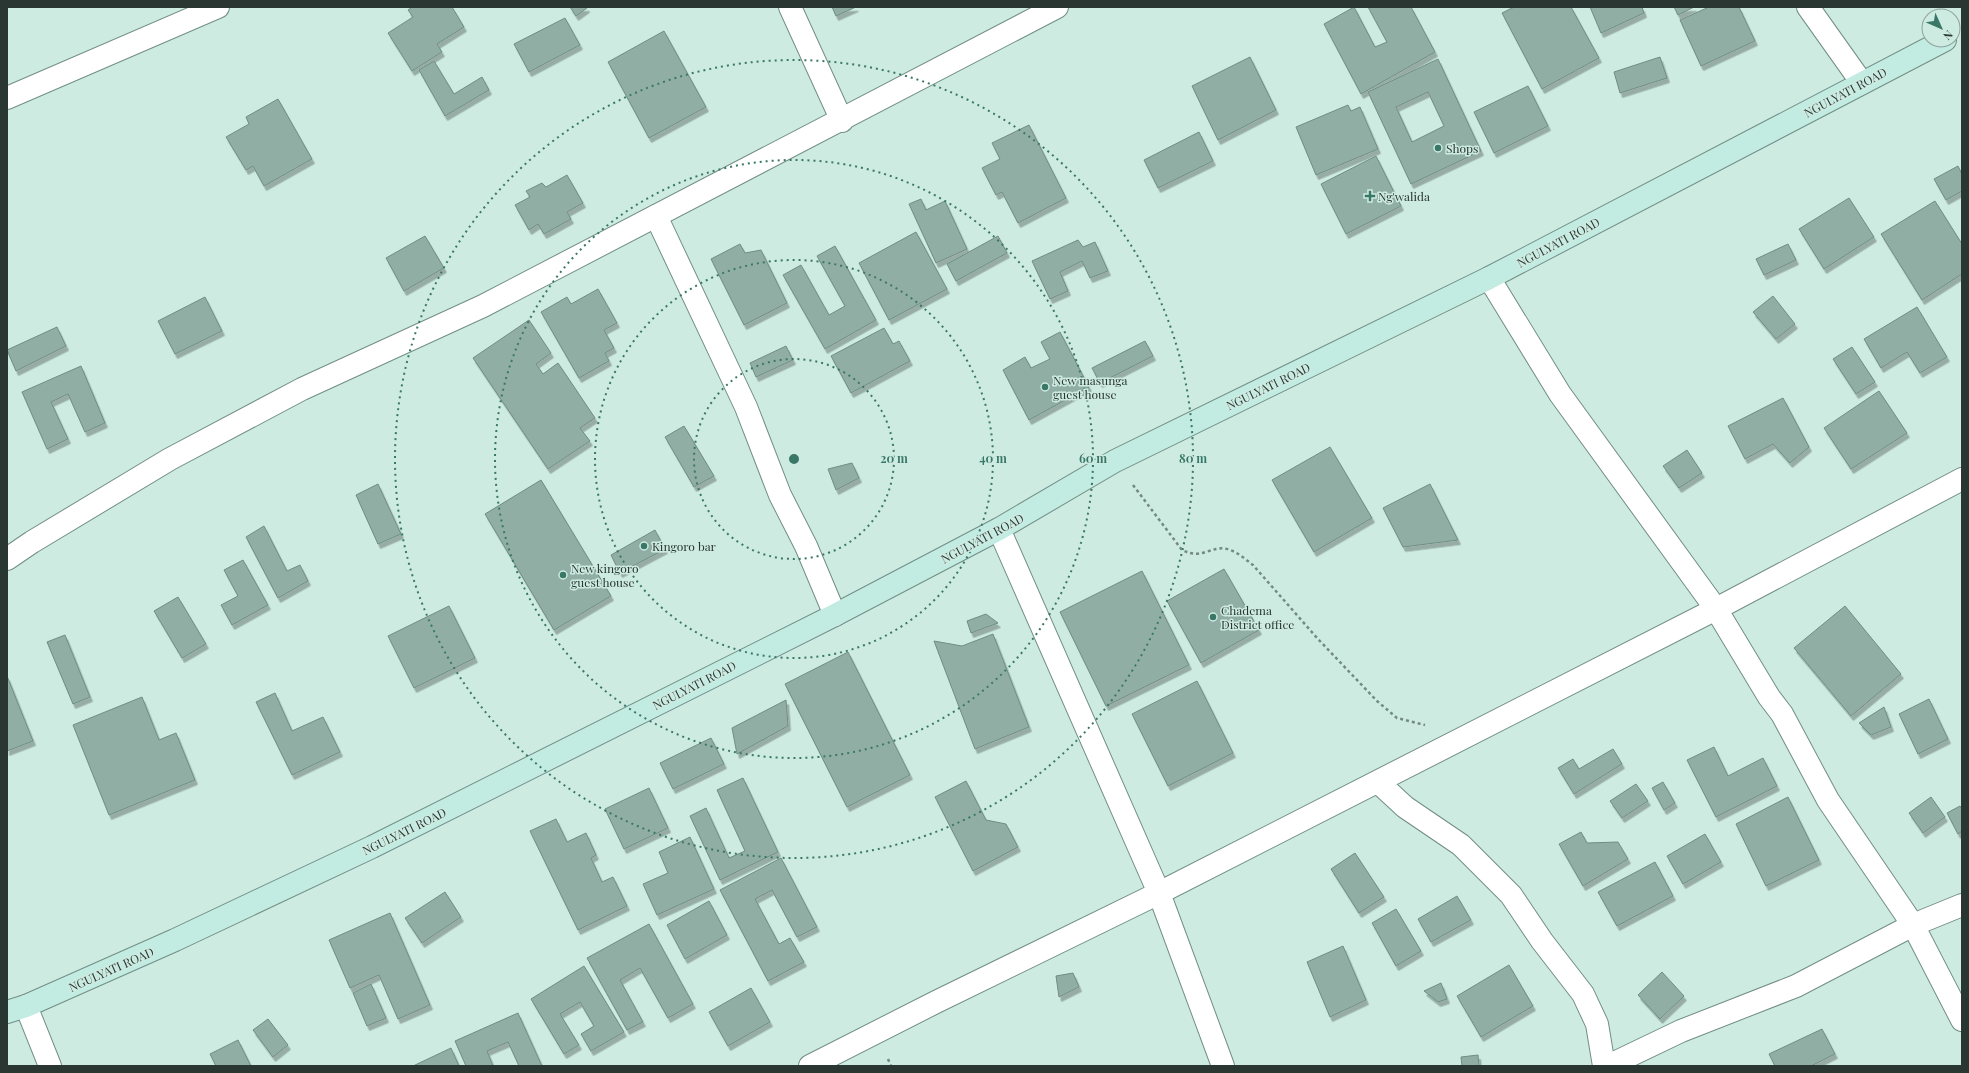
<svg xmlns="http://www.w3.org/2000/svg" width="1969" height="1073" font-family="'Playfair Display',serif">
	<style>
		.building { fill: #91aea4; stroke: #718d83; fill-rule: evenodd; filter: url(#shadow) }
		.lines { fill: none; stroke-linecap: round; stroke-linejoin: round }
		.street-casing { stroke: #728e85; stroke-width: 24 }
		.secondary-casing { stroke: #728e85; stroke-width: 24 }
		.path { stroke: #758983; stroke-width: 2.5; stroke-dasharray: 3 3; stroke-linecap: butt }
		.street { stroke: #fff; stroke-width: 22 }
		.secondary { stroke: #c2ebe1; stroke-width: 22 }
		.ring { fill: none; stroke: #397866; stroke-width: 2; stroke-dasharray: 2 4 }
		.poi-dot { fill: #397866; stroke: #cdebe1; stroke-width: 1.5 }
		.labels { text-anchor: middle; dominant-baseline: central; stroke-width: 3; stroke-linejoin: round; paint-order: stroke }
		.street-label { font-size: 12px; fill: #2a3632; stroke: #cdebe1 }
		.poi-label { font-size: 12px; fill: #2a3632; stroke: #cdebe1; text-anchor: start }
		.centre { fill: #397866; stroke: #cdebe1; stroke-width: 2 }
		.ring-label { font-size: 12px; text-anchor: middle; font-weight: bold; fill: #397866; stroke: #cdebe1; stroke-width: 3; stroke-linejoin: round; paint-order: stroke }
	</style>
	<defs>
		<filter id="shadow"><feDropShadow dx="2.5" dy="4.5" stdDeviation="0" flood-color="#0004"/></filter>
	</defs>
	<rect width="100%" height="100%" fill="#cdebe1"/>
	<g class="building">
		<path d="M412,7H452L464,27L437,44L442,52L412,71L388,33L413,17L408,10Z"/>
		<path d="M570,7H587V8L576,16Z"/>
		<path d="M832,7H856L836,16Z"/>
		<path d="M1354,7L1375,47L1387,42L1368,7H1411L1435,52L1361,94L1324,24Z"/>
		<path d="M1514,7H1571L1599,58L1542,89L1502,13Z"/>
		<path d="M1590,7H1642L1644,13L1601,33Z"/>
		<path d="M1674,7H1694L1678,15Z"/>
		<path d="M1709,7H1739L1755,41L1701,66L1680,20Z"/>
		<path d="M565,18L580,45L529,72L514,44Z"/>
		<path d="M664,31L706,107L649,138L608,62Z"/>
		<path d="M1250,57L1276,110L1218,140L1192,86Z"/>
		<path d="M1660,57L1667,78L1620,93L1614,72Z"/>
		<path d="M1438,59L1481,151L1411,184L1368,92ZM1428,92L1444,126L1412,142L1396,107Z"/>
		<path d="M434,61L454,94L482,77L489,90L445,116L419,70Z"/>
		<path d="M1528,86L1548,126L1494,153L1474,112Z"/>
		<path d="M278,99L312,159L264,186L253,166L246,170L226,137L249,124L246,117Z"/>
		<path d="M1348,105L1351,111L1360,107L1378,149L1316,175L1296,127Z"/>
		<path d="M1029,125L1066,198L1018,223L1002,192L996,195L982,168L1000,159L992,143Z"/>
		<path d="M1199,132L1213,161L1158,188L1144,160Z"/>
		<path d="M1376,156L1401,206L1346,234L1321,184Z"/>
		<path d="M1958,166L1962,174V191L1946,200L1934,179Z"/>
		<path d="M567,175L583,203L567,212L571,219L544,234L538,224L529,230L515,205L530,197L526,191L542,183L546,187Z"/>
		<path d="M1849,198L1874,237L1824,269L1799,229Z"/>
		<path d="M921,199L926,210L945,201L967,249L936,263L909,204Z"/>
		<path d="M1935,201L1962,244V274L1922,300L1881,234Z"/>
		<path d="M916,232L947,289L889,320L859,263Z"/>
		<path d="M425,236L444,268L404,291L386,258Z"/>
		<path d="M998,236L1007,253L956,281L947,264Z"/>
		<path d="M1078,240L1083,247L1095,242L1108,271L1090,278L1082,261L1060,272L1068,291L1050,299L1032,261Z"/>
		<path d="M740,244L745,253L761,250L787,303L744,325L711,259Z"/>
		<path d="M1788,244L1796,260L1764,275L1756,259Z"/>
		<path d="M835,246L876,320L825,349L783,275L801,265L829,315L845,306L817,256Z"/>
		<path d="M598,289L617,323L604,330L614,348L605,353L609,361L579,378L541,312L567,297L571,304Z"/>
		<path d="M1773,296L1795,324L1776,339L1753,312Z"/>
		<path d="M205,297L222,331L175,354L158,321Z"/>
		<path d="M1917,307L1947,357L1920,373L1907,352L1881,368L1864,339Z"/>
		<path d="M529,320L551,353L536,364L543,374L558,363L595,418L580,428L590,441L548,469L473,358Z"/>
		<path d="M57,327L66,346L16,371L7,350Z"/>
		<path d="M884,328L893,344L899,341L910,361L851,393L831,356Z"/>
		<path d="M1060,332L1089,387L1029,420L1003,370L1025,357L1031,368L1050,359L1041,342Z"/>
		<path d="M1145,341L1153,356L1100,383L1092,368Z"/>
		<path d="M786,346L793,360L756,377L750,363Z"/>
		<path d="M1852,347L1875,382L1856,394L1833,359Z"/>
		<path d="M81,366L105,423L85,432L68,394L51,402L68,439L47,449L22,392Z"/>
		<path d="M1879,391L1907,433L1851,469L1824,428Z"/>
		<path d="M1783,398L1809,447L1790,463L1773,444L1745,459L1728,426Z"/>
		<path d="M684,426L714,476L694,487L665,437Z"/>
		<path d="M1330,447L1372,518L1314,552L1272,480Z"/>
		<path d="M1687,450L1702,473L1679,488L1663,466Z"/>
		<path d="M852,463L859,478L836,490L828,469Z"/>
		<path d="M541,480L611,596L554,630L485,514Z"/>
		<path d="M378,484L401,534L378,544L356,495Z"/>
		<path d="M1430,484L1458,540L1403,547L1383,508Z"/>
		<path d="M264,526L287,571L300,565L308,581L278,598L246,537Z"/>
		<path d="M655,530L665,549L620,573L611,555Z"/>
		<path d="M243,560L268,605L232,625L221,605L238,596L224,570Z"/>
		<path d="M1224,569L1259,630L1201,663L1167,601Z"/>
		<path d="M1142,571L1189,665L1106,706L1060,612Z"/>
		<path d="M178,597L206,644L182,658L154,611Z"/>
		<path d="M449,606L475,658L414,688L388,636Z"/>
		<path d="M1845,606L1901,674L1851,716L1794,648Z"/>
		<path d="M986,614L998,623L971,633L967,621Z"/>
		<path d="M993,634L1029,727L975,749L934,641L962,646Z"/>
		<path d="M65,635L90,697L73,704L47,642Z"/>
		<path d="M848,652L910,775L847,807L785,684Z"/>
		<path d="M7,676L33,741L7,751Z"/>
		<path d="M1197,681L1233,753L1168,786L1132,714Z"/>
		<path d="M275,693L292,731L323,717L340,752L292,775L256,702Z"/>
		<path d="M142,697L159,740L176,733L195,780L109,815L73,725Z"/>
		<path d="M1929,699L1948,739L1918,754L1899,714Z"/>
		<path d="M786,700L788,726L737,754L732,728Z"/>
		<path d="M1884,707L1891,727L1871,735L1859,723Z"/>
		<path d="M711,738L724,764L673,789L660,763Z"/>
		<path d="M1714,747L1728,776L1763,758L1777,786L1716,817L1687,760Z"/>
		<path d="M1613,749L1622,764L1574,794L1558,768L1573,759L1579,769Z"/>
		<path d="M743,778L778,852L720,880L690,816L706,808L729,858L745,851L717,790Z"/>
		<path d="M966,781L986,820L1006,824L1018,847L973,871L935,797Z"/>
		<path d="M1663,782L1675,803L1664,810L1652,788Z"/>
		<path d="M1636,784L1648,801L1622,818L1610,801Z"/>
		<path d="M649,788L668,828L624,849L605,809Z"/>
		<path d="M1788,797L1819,860L1766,886L1736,824Z"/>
		<path d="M1931,797L1945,817L1923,833L1909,813Z"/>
		<path d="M1960,806L1962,809V831L1958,834L1947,813Z"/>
		<path d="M556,819L567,842L586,833L596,855L591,858L602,882L613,877L627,906L578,930L530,831Z"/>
		<path d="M1581,832L1587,843L1618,842L1628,859L1583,886L1559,844Z"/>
		<path d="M1705,834L1721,862L1683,884L1667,856Z"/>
		<path d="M690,837L714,889L657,915L643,884L668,873L659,852Z"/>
		<path d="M1355,853L1384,897L1359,913L1331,869Z"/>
		<path d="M781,858L817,927L797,937L772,890L755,899L779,944L790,938L804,962L768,981L720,890Z"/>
		<path d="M1655,862L1673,896L1617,926L1598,892Z"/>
		<path d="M445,892L461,917L422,943L405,918Z"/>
		<path d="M1457,896L1471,920L1431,942L1418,919Z"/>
		<path d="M709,901L727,935L685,959L667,925Z"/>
		<path d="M1396,909L1421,951L1396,966L1372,923Z"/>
		<path d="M390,913L430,1005L398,1019L379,975L350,988L329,940Z"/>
		<path d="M649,924L693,1004L668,1018L640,968L620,980L643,1022L627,1030L587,958Z"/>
		<path d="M1343,946L1366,1000L1330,1017L1307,962Z"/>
		<path d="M1509,965L1533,1006L1481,1037L1457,996Z"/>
		<path d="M584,966L624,1032L591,1051L581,1034L594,1026L580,1002L560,1014L579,1045L564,1054L531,999Z"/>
		<path d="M1662,972L1684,996L1660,1019L1638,995Z"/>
		<path d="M1073,973L1079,987L1059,997L1056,976Z"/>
		<path d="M1441,983L1447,999L1438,1002L1424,991Z"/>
		<path d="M371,984L386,1018L367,1026L353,993Z"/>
		<path d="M751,988L770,1022L728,1046L709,1012Z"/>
		<path d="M518,1013L542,1066H519L508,1042L487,1051L493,1066H466L455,1041Z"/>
		<path d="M268,1019L288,1045L273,1057L253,1030Z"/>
		<path d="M1822,1029L1835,1054L1811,1066H1775L1769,1054Z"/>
		<path d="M238,1040L251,1066H216L210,1054Z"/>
		<path d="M451,1048L459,1066H413Z"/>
		<path d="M1478,1055L1479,1066H1462L1461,1057Z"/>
	</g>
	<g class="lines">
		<g class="street-casing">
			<g id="street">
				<path d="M790,7L842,121"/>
				<path d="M1808,7L1862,83"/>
				<path d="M7,98L218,7"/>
				<path d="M656,216L746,407L780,495L806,546L835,615"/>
				<path d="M1489,278L1560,394L1716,609L1769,697L1782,714L1828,800L1913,925L1962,1020"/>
				<path d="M7,559L32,542L170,459L302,389L483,306L1057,7"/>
				<path d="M1378,782L1405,807L1461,845L1511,895L1542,941L1583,994L1597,1024L1604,1066"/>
				<path d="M26,1006L50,1066"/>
				<path d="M810,1066L936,1002L1159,893L999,529"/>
				<path d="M1223,1066L1159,893L1716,609L1962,479"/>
				<path d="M1608,1066L1681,1031L1796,986L1913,925L1962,905"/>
			</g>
		</g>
		<g class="secondary-casing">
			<path id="secondary" d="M7,1012L26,1006L175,940L372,847L835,615L999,529L1115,461L1489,278L1945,40"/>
		</g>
		<g class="path">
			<path d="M1133,485L1182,550C1203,561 1213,543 1230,550C1239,553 1246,560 1253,565L1318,639L1377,701L1397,718L1425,725"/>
			<path d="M888,1059L891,1066"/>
		</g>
		<use href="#street" class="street"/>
		<use href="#secondary" class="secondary"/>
	</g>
	<g class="ring">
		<circle cx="794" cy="459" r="100"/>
		<circle cx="794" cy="459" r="199"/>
		<circle cx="794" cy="459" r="299"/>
		<circle cx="794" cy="459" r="399"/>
	</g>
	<g class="poi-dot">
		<circle cx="1438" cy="148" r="4"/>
		<path d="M1368 190h4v4h4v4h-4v4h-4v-4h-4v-4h4z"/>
		<circle cx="1045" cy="387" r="4"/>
		<circle cx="644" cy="546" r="4"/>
		<circle cx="563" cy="575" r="4"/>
		<circle cx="1213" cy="617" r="4"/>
	</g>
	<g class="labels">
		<g class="street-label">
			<text transform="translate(1845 92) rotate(-28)">NGULYATI ROAD</text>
			<text transform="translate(1558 242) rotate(-28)">NGULYATI ROAD</text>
			<text transform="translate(1268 386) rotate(-26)">NGULYATI ROAD</text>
			<text transform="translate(982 538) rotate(-28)">NGULYATI ROAD</text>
			<text transform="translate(694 685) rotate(-27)">NGULYATI ROAD</text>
			<text transform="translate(404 831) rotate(-26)">NGULYATI ROAD</text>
			<text transform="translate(111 969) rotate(-24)">NGULYATI ROAD</text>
		</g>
		<g class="poi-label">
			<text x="1446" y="148">Shops</text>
			<text x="1378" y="196">Ng'walida</text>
			<text x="1053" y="380">New masunga<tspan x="1053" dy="14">guest house</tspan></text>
			<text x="652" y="546">Kingoro bar</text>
			<text x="571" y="568">New kingoro<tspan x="571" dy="14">guest house</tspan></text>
			<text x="1221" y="610">Chadema<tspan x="1221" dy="14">District office</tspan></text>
		</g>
	</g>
	<circle cx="794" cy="459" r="6" class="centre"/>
	<g class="ring-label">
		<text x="894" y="463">20 m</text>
		<text x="993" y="463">40 m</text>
		<text x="1093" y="463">60 m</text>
		<text x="1193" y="463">80 m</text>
	</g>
	<rect width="1969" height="1073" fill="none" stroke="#2a3632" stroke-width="16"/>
	<g transform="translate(1941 28) rotate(135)"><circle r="19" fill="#cdebe1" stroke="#8ca39b"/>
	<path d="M0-3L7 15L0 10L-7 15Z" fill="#397866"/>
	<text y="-6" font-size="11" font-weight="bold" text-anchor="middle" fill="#2a3632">N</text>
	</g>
</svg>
